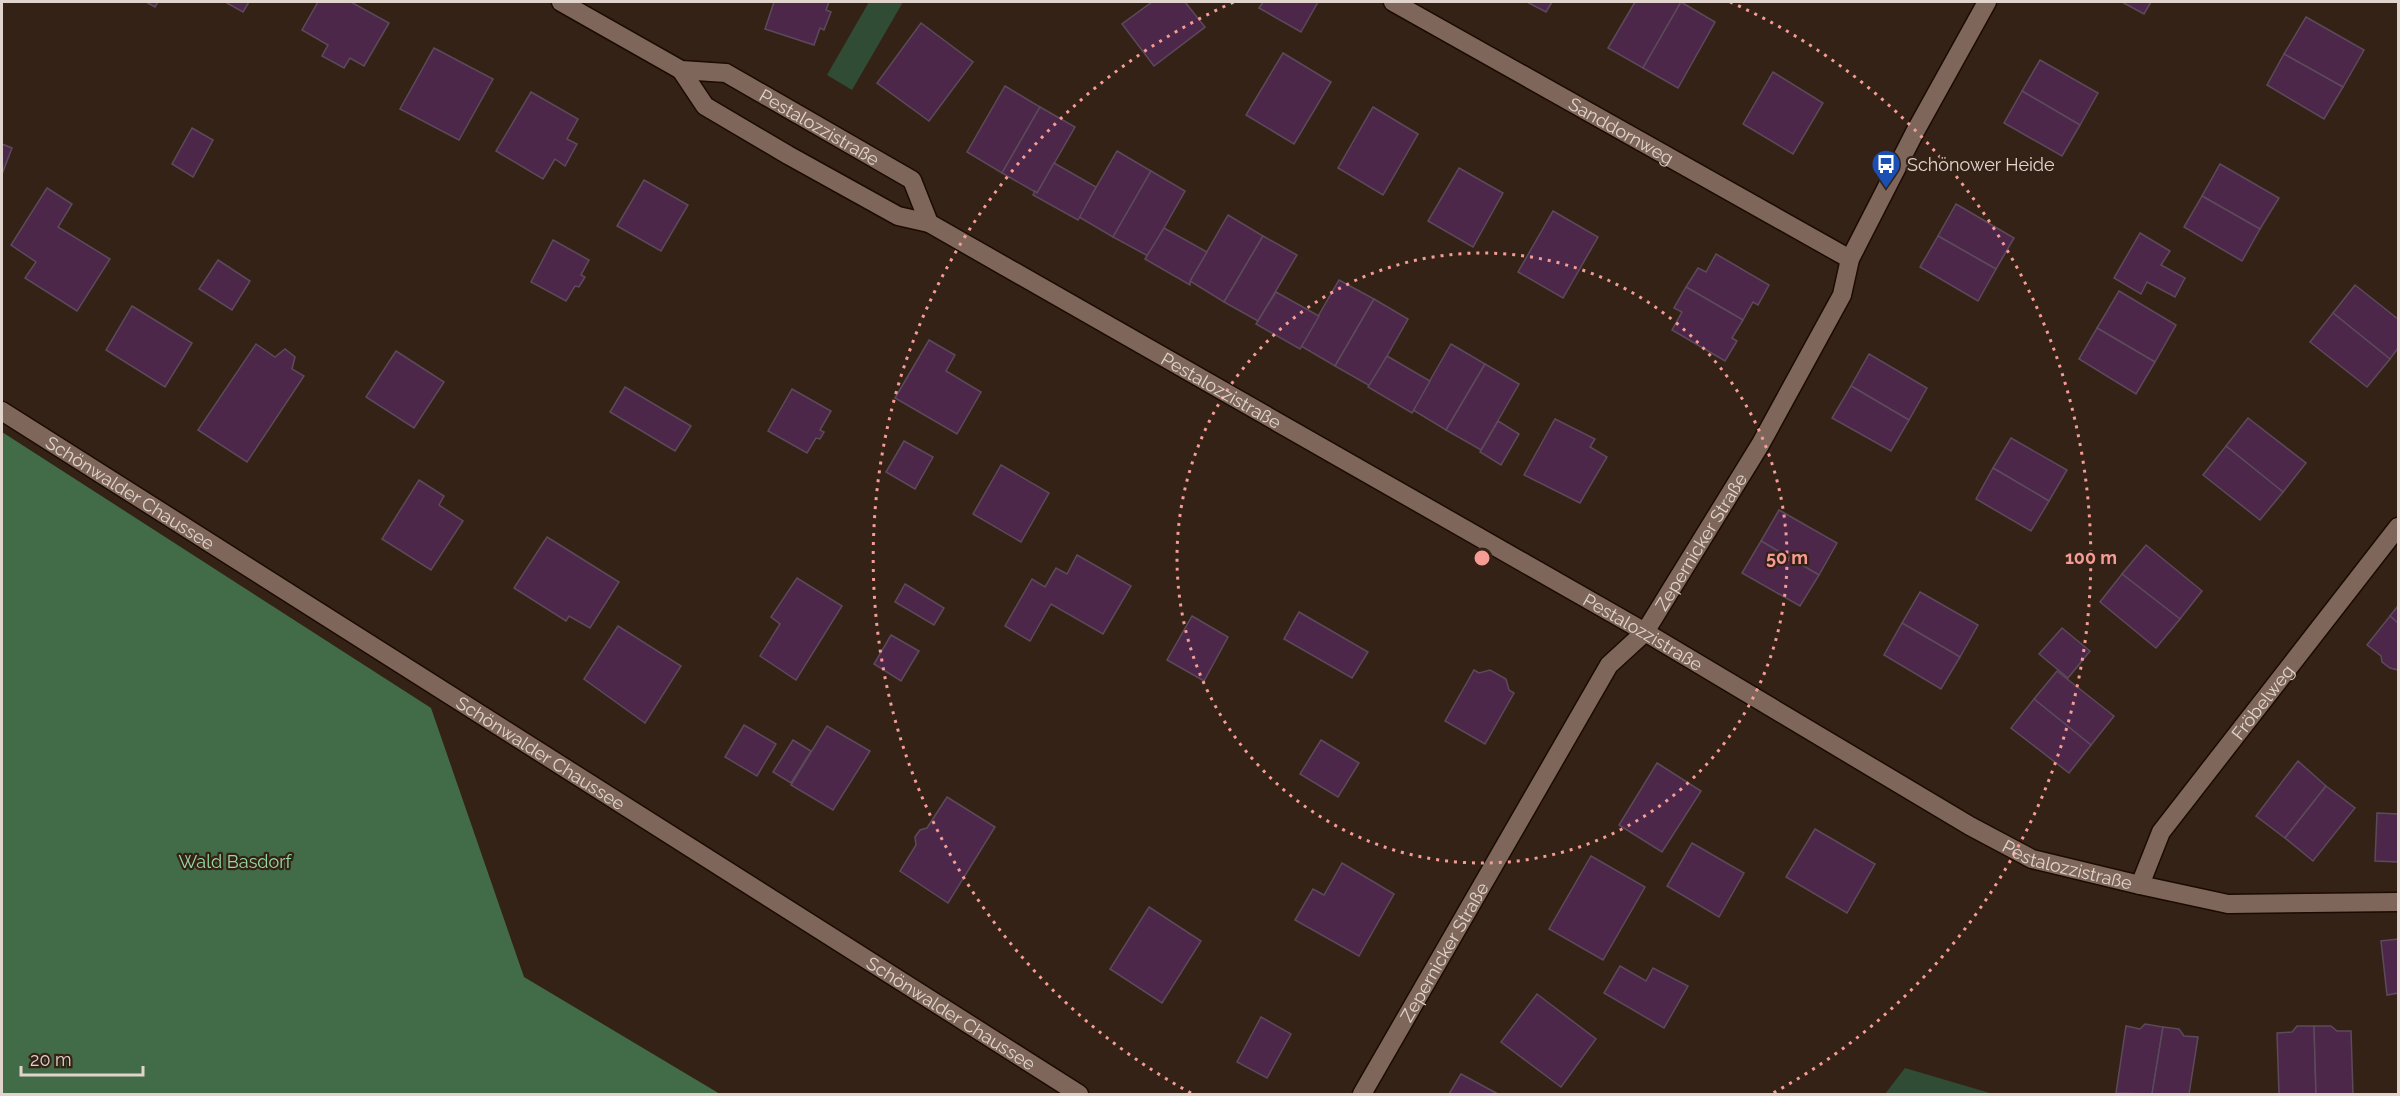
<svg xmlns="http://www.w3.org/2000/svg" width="2400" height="1096" font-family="Raleway,sans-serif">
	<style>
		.green { fill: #314c34 }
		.forest { fill: #416c47 }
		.building { fill: #4c274a; stroke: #5c4a5b; stroke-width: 1.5 }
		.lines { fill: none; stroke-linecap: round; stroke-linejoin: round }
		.minor-casing { stroke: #1c0b03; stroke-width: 21 }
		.secondary-casing { stroke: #1c0b03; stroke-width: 21 }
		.minor { stroke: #7e675a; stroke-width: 18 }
		.secondary { stroke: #7e675a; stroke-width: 18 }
		.ring { fill: none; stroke: #f59c94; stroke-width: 3; stroke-dasharray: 3 6 }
		.labels { text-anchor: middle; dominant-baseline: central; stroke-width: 4.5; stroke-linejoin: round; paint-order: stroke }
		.street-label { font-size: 18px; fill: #e1d4cd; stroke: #352217 }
		.poi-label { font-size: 18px; fill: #e1d4cd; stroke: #352217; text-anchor: start }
		.park-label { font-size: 18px; fill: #97da9f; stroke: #352217 }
		.centre { fill: #f59c94; stroke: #352217; stroke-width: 3 }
		.ring-label { font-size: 18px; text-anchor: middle; font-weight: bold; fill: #f59c94; stroke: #352217; stroke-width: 4.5; stroke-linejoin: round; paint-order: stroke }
	</style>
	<rect width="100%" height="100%" fill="#352217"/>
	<g class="green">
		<path d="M869,2H903L852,90L827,75Z"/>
		<path d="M1905,1068L1993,1094H1885Z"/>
	</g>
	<path class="forest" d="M2,432L431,708L524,977L720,1094H2Z"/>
	<g class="building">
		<path d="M146,2H158L155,7Z"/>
		<path d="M225,2H249L243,12Z"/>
		<path d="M318,2H351L389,23L364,66L350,58L344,68L322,56L328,45L302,30Z"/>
		<path d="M774,2H829L826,10L831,12L824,30L820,28L814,45L765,29Z"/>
		<path d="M1152,2H1185L1205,27L1154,66L1122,24Z"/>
		<path d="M1263,2H1318L1301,32L1259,8Z"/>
		<path d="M1527,2H1552L1546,12Z"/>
		<path d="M1635,2H1681L1643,68L1608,48Z"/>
		<path d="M1681,2L1715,22L1678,88L1643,68Z"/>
		<path d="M2122,2H2151L2144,14Z"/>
		<path d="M2306,17L2364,50L2343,87L2284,54Z"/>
		<path d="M921,23L973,62L929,121L877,83Z"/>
		<path d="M434,48L493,79L459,140L400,109Z"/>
		<path d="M1283,53L1331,82L1294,144L1246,115Z"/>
		<path d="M2284,54L2343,87L2324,119L2267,85Z"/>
		<path d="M2040,60L2098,93L2080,125L2022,91Z"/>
		<path d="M1773,72L1823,103L1793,154L1743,124Z"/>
		<path d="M1005,86L1040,107L1002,173L967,152Z"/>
		<path d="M2022,91L2080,125L2062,156L2004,123Z"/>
		<path d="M531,92L578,119L567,139L577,144L565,166L555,159L543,179L496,151Z"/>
		<path d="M1040,107L1075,127L1037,193L1002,173Z"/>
		<path d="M1373,107L1418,134L1383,195L1338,168Z"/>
		<path d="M192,128L213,140L193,177L172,164Z"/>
		<path d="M2,144L12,148L2,174Z"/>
		<path d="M1117,151L1151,171L1113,237L1079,217Z"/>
		<path d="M1054,163L1096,187L1078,220L1033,195L1035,191L1037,193Z"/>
		<path d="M2220,164L2279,198L2260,229L2202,196Z"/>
		<path d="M1459,168L1503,193L1473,247L1428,221Z"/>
		<path d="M1151,171L1185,191L1148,256L1113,237Z"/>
		<path d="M644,180L688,205L661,251L617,226Z"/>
		<path d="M47,188L72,204L58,227L110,259L77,311L25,278L36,262L11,245Z"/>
		<path d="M2202,196L2260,229L2242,261L2184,227Z"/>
		<path d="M1956,204L2014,238L1996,269L1938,236Z"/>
		<path d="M1553,211L1598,237L1563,298L1518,272Z"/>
		<path d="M1228,215L1263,236L1224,302L1190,281Z"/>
		<path d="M1164,228L1207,252L1190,281V285L1145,259Z"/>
		<path d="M2140,233L2170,251L2161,265L2185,278L2175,297L2147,282L2141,294L2114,278Z"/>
		<path d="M1263,236L1297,255L1258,321L1224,302Z"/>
		<path d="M1938,236L1996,269L1978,301L1920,267Z"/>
		<path d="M553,240L589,260L581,275L585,277L579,287L575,286L566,301L531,282Z"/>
		<path d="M1716,254L1769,285L1758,305L1753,302L1743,320L1686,287L1698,268L1706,272Z"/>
		<path d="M218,260L250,281L232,310L199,289Z"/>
		<path d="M1339,280L1374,299L1335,366L1301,346Z"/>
		<path d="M2355,285L2398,319V348L2390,359L2333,313Z"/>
		<path d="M1686,287L1743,320L1732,338L1737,341L1725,361L1672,330L1682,312L1674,308Z"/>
		<path d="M2119,291L2176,325L2155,362L2097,328Z"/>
		<path d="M1276,292L1319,316L1300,349L1256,324Z"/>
		<path d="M1374,299L1408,319L1370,386L1335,366Z"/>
		<path d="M132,306L192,343L165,387L106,350Z"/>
		<path d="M2333,313L2390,359L2367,387L2310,342Z"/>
		<path d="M2097,328L2155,362L2136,394L2079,359Z"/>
		<path d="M929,340L955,355L946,371L981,392L957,434L895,398Z"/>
		<path d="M256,344L275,357L285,349L295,357L292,369L304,376L247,462L198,430Z"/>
		<path d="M1451,344L1485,364L1446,430L1413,410Z"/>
		<path d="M396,351L444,382L414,428L366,397Z"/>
		<path d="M1869,354L1927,388L1909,420L1851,386Z"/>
		<path d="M1387,356L1430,381L1412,413L1368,387Z"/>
		<path d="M1485,364L1519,384L1481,450L1446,430Z"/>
		<path d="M1851,386L1909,420L1891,451L1832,418Z"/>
		<path d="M625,387L691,426L675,451L610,412Z"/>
		<path d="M792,389L831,411L820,430L824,432L820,439L816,438L807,453L768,431Z"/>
		<path d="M2248,418L2306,463L2283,492L2226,446Z"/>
		<path d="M1555,419L1595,439L1590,447L1607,457L1580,503L1524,475Z"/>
		<path d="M1498,421L1519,434L1501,465L1480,452Z"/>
		<path d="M2011,438L2067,470L2049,501L1993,468Z"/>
		<path d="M904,441L933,457L915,489L886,472Z"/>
		<path d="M2226,446L2283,492L2260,520L2203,475Z"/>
		<path d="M1001,465L1049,493L1021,542L973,514Z"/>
		<path d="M1993,468L2049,501L2031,531L1976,499Z"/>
		<path d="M419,480L444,496L439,505L463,521L431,570L382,539Z"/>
		<path d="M1779,510L1837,543L1819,575L1761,541Z"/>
		<path d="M547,537L619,582L590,628L569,616L566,621L514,588Z"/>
		<path d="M1761,541L1819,575L1800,606L1742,573Z"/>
		<path d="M2146,545L2202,591L2180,619L2122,574Z"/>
		<path d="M1077,555L1131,586L1103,634L1051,604L1030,641L1005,626L1032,579L1045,587L1056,568L1067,574Z"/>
		<path d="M2122,574L2180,619L2156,648L2100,602Z"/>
		<path d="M797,578L842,606L796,680L760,656L780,624L771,617Z"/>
		<path d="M905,584L944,608L934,625L895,602Z"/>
		<path d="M1920,592L1978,625L1960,657L1902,623Z"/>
		<path d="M2398,606V623L2390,616Z"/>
		<path d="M1299,612L1368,652L1352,678L1284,639Z"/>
		<path d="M1192,616L1228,637L1204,681L1167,660Z"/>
		<path d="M2390,616L2398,623V670L2390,668L2382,662L2381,656L2367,645Z"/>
		<path d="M1902,623L1960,657L1941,689L1884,655Z"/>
		<path d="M618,626L681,666L645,723L584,679Z"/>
		<path d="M2062,628L2090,651L2068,678L2039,654Z"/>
		<path d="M891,635L919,651L901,681L874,664Z"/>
		<path d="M1474,670L1479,673L1490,670L1506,679L1509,690L1514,693L1485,744L1445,721Z"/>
		<path d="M2057,671L2114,716L2091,745L2034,699Z"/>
		<path d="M2034,699L2091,745L2069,773L2011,728Z"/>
		<path d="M744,725L776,744L757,776L725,757Z"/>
		<path d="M827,726L870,751L833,810L791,785Z"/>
		<path d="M793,740L811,751L791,783L773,772Z"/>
		<path d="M1321,740L1359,763L1338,797L1300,774Z"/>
		<path d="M2298,761L2326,786L2285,838L2256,816Z"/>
		<path d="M1657,763L1701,791L1662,852L1619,825Z"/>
		<path d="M2326,786L2355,808L2313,861L2285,838Z"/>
		<path d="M947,797L995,827L948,903L900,871L916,845L915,837L920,830L927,828Z"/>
		<path d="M2377,813L2398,814V862L2375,861Z"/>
		<path d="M1815,829L1875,864L1847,913L1786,877Z"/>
		<path d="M1692,843L1744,873L1719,917L1667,886Z"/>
		<path d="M1591,856L1645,887L1603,960L1549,929Z"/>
		<path d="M1342,863L1394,894L1359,956L1295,920L1313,889L1324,895Z"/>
		<path d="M1149,907L1201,941L1162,1003L1110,969Z"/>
		<path d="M2398,939V993L2387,995L2381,941Z"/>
		<path d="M1620,966L1646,981L1653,968L1688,986L1664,1028L1604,993Z"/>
		<path d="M1537,994L1596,1039L1561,1087L1501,1042Z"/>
		<path d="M1261,1017L1291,1034L1267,1078L1237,1062Z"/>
		<path d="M2145,1024L2163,1027L2152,1094L2116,1093L2126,1026L2140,1029Z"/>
		<path d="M2297,1026H2314L2316,1094H2279L2277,1033L2292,1032Z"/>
		<path d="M2314,1026H2331L2337,1031H2351L2353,1094H2316Z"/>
		<path d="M2163,1027L2179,1029L2184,1036L2198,1037L2189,1094H2152Z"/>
		<path d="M1461,1074L1498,1094H1449Z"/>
	</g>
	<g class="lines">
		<g class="minor-casing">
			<g id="minor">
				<path id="s1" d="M561,2L681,70L726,73L912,180L929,223"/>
				<path id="s2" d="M1393,2L1850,259"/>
				<path id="s3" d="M681,70L705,106L788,155L898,216L929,223L1645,632L1970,826L2032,859L2140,885L2228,904L2398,902"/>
				<path id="s4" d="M2140,885L2161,832L2398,527"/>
				<path id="s5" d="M1362,1094L1609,665L1645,632L1760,445L1842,295L1850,259L1916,130L1987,2"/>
			</g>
		</g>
		<g class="secondary-casing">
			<g id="secondary">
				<path id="s6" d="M2,411L1079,1094"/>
			</g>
		</g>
		<use href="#minor" class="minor"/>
		<use href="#secondary" class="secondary"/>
	</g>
	<g class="ring">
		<circle cx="1482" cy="558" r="305"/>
		<path d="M1191 1093A609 609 0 0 1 1234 2M1730 2A609 609 0 0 1 1773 1093"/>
	</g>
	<defs>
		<g id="bus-pin" transform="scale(1.5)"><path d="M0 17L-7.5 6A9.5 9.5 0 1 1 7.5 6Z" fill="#1a4fb4" stroke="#352217"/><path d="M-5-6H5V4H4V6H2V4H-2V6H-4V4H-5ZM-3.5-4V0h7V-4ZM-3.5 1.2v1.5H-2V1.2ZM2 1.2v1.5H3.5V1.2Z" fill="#fff"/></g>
	</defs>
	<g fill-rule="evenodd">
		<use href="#bus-pin" x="1886" y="164"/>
	</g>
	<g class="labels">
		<g class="street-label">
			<text stroke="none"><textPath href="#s1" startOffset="291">Pestalozzistraße</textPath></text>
			<text stroke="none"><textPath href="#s2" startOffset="262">Sanddornweg</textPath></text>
			<text stroke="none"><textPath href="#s3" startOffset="634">Pestalozzistraße</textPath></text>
			<text stroke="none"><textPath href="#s6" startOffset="152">Schönwalder Chaussee</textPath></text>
			<text stroke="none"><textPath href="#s5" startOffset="650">Zepernicker Straße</textPath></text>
			<text stroke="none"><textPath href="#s3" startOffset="1120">Pestalozzistraße</textPath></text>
			<text stroke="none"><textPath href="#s4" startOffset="222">Fröbelweg</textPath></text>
			<text stroke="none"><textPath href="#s6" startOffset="638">Schönwalder Chaussee</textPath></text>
			<text stroke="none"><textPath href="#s3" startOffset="1606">Pestalozzistraße</textPath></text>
			<text stroke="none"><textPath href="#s5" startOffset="164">Zepernicker Straße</textPath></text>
			<text stroke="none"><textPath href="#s6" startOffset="1124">Schönwalder Chaussee</textPath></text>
		</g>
		<g class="poi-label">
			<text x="1907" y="164">Schönower Heide</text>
		</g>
		<g class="park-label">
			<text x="235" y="861">Wald Basdorf</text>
		</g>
	</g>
	<circle cx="1482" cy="558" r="9" class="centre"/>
	<g class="ring-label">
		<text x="1787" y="564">50 m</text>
		<text x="2091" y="564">100 m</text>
	</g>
	<rect width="2400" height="1096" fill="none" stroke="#e1d4cd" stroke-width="6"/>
	<path d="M21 1066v9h122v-9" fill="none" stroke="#e1d4cd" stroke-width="3"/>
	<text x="30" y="1066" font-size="18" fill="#e1d4cd" stroke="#352217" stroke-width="4.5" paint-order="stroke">20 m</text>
</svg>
